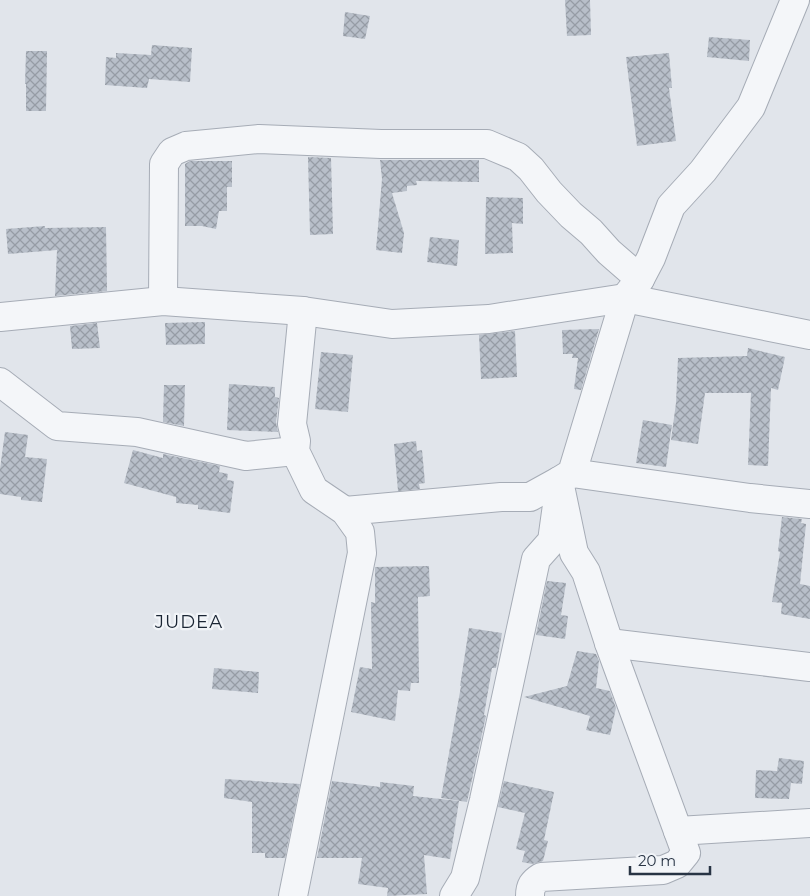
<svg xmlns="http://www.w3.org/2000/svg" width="810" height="896" font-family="Montserrat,sans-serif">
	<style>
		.building { fill: url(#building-cross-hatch) }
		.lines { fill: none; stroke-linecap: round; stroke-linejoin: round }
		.street-casing { stroke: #a6acb6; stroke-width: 30 }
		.street { stroke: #f4f6f9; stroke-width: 28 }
		.labels { text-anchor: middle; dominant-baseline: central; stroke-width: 4.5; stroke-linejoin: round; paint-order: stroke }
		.quarter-label { font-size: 18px; letter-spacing: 1px; fill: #1a2534; stroke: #f1f4f8 }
	</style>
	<defs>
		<pattern id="building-cross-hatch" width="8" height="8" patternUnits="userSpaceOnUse" patternTransform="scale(1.25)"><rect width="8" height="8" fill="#b8bfc9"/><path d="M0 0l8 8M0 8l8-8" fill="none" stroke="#969ca5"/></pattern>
	</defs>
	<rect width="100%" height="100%" fill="#e1e5eb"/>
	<g class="building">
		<path d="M565,0H590L591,35L567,36Z"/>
		<path d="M345,12L370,16L365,39L343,36Z"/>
		<path d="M709,37L750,40L749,61L707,57Z"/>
		<path d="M152,45L192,48L190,82L149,79L147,88L105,85L106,57L116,58V53L151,55Z"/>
		<path d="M26,51H47L46,111H26V84H25Z"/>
		<path d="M669,53L672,88H669L676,141L637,146L626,57Z"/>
		<path d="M308,157L331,158L333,234L310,235Z"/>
		<path d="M380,160H479V182L416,181L417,185L407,186V191L392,193L404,233L402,253L376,250L382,179Z"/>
		<path d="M190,161H232V187H227V211H219L216,229L202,226H185V164Z"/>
		<path d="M486,197L523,198V224L512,223L513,253L485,254Z"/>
		<path d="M45,226V228L106,227L107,291L55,296L57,250L8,254L6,229Z"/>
		<path d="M430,237L459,240L457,266L427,262Z"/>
		<path d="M205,322V344L166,345L165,323Z"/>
		<path d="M97,323L100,348L72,349L70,326Z"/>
		<path d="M599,329L581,390L574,389L578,358H572L573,354H563L562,330Z"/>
		<path d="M515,331L517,377L481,379L479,335Z"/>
		<path d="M748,348L785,357L778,390L771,388L768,466L748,465L751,393H705L698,444L671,440L676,403L678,358L747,356Z"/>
		<path d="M321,352L353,355L348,412L315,409Z"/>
		<path d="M229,384L275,387V397L279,398L276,422L278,432L227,430Z"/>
		<path d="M164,385H185L184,426L163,422Z"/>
		<path d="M643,420L672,425L666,467L636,463Z"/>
		<path d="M5,432L28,435L25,457L47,459L42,502L21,500V497L0,494V469Z"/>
		<path d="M416,441L417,451L422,450L425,483L419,484L420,489L398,491L394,444Z"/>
		<path d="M133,450L163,458V454L220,466L219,472L228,474L227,480L234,481L230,513L198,509V505L176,503V497L124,483Z"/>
		<path d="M782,517L802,519L801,523L806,524L800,584L810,586V619L781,614L782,603L772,602L780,552L778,551Z"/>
		<path d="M429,566L430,596L418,597L419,683H411L410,691L398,690L395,721L351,712L360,667L372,669L371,602L375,603V567Z"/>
		<path d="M547,581L566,583L561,615L568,616L565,639L536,635Z"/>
		<path d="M469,628L502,633L496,668H492L484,715L486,716L467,802L441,798L461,686H460Z"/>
		<path d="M577,651L596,654L599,661L596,688L610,691L616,708L610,735L586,730L590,716L524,697L567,686Z"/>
		<path d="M214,668L259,672L258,693L212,689Z"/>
		<path d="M779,758L804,761L802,784L791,783L789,799L755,798L756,770L777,771Z"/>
		<path d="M225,779L300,784L285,858H265V853H252V802L224,798Z"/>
		<path d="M332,781L380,787V782L414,786L413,796L459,801L450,859L424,855L427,894L387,896L388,888L358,884L362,858H317Z"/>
		<path d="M504,781L554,792L544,840L548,841L543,861L532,864L522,862L525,851L516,849L525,813L498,807Z"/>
	</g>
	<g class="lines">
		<g class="street-casing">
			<g id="street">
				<path d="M163,301L164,164L172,152L186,146L259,139L381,144H487L518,157L531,169L549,192L571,215L591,232L609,252L640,279"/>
				<path d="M0,317L163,301L303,311L392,324L489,319L625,298L810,335"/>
				<path d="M0,382L57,426L137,432L246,456L295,451"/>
				<path d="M572,473L750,498L810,504"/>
				<path d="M345,511L501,497H530L559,481"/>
				<path d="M609,643L810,667"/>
				<path d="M678,831L810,823"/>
				<path d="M293,896L362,553L360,532L345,511L314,490L295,451L296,441L292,424L303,311"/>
				<path d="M454,896L465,878L484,800L536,559L552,541L557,505"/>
				<path d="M530,896C530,886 533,882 541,877L663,870L677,864L686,853L609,643L586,572L574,553L559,481L572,473L625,298L640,279L651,258L671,206L703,171L751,107L795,0"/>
			</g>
		</g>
		<use href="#street" class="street"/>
	</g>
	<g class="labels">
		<g class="quarter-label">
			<text x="189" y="622">JUDEA</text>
		</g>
	</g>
	<path d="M630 866v8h80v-8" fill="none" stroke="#283444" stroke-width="2.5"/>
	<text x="638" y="866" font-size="15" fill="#283444" stroke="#f1f4f8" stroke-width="4" paint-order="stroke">20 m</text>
</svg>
